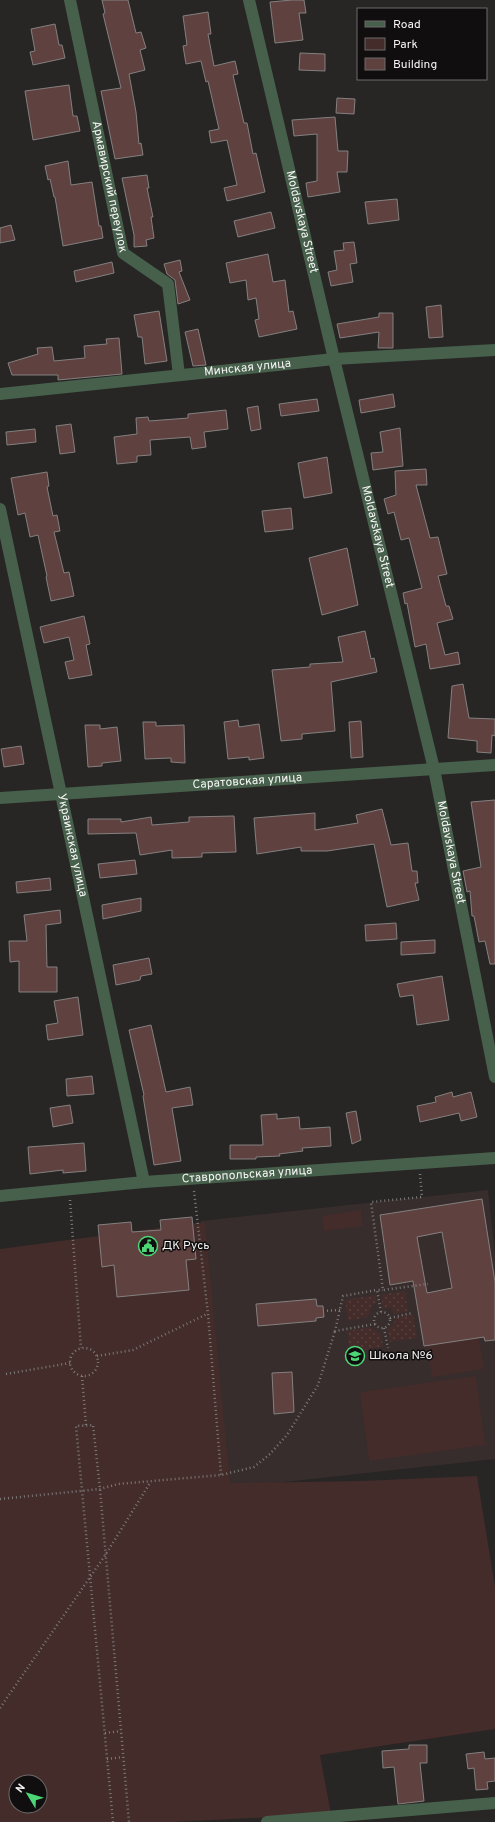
<svg xmlns="http://www.w3.org/2000/svg" width="495" height="1822" font-family="Overpass,sans-serif">
	<style>
		.built { fill: #372d2c }
		.grass { fill: url(#grass-dots) }
		.green { fill: #432c2a; fill-rule: evenodd }
		.building { fill: #5f4240; stroke: #848080; fill-rule: evenodd }
		.lines { fill: none; stroke-linecap: round; stroke-linejoin: round }
		.path { stroke: #7e7b7b; stroke-width: 2.5; stroke-dasharray: 1 3; stroke-linecap: butt }
		.street { stroke: #46604b; stroke-width: 12 }
		.labels { text-anchor: middle; dominant-baseline: central; stroke-width: 3; stroke-linejoin: round; paint-order: stroke }
		.street-label { font-size: 12px; fill: #f6f4f4; stroke: #100e0e }
		.poi-label { font-size: 12px; fill: #f6f4f4; stroke: #100e0e; text-anchor: start }
	</style>
	<defs>
		<pattern id="grass-dots" width="8" height="8" patternUnits="userSpaceOnUse"><rect width="8" height="8" fill="#432c2a"/><path d="M2 2h.1M6 6h.1" fill="none" stroke="#56413f" stroke-width="1.8" stroke-linecap="round"/></pattern>
	</defs>
	<rect width="100%" height="100%" fill="#282525"/>
	<path class="built" d="M488,1190L495,1253V1459L229,1488L201,1221Z"/>
	<g class="grass">
		<path d="M405,1291L408,1312L394,1314L391,1308H383L381,1295Z"/>
		<path d="M375,1295L377,1302L372,1306L368,1317L348,1321L345,1300Z"/>
		<path d="M413,1314L417,1338L390,1342L387,1329L392,1326L397,1317Z"/>
		<path d="M370,1327L381,1334L383,1347L350,1352L347,1331Z"/>
	</g>
	<g class="green">
		<path d="M361,1210L363,1226L324,1231L322,1216Z"/>
		<path d="M205,1222L230,1483L361,1481L477,1476L495,1587V1729L320,1755L331,1814L173,1822H0V1249ZM16,1782H40V1806H16Z"/>
		<path d="M479,1338L484,1369L432,1377L427,1345Z"/>
		<path d="M476,1376L485,1445L369,1461L360,1392Z"/>
	</g>
	<g class="building">
		<path d="M102,0H128L136,33L141,32L146,48L140,50L145,70L129,74L136,112L139,144L141,143L143,155L115,159L101,91L121,88L103,14L105,13Z"/>
		<path d="M292,0H304L306,13H299L303,40L275,43L270,2Z"/>
		<path d="M208,12L211,34H208L214,66L235,61L238,74L233,75L244,123H247L253,154L256,153L265,192L227,201L224,188L237,185L227,140L211,143L209,131L219,129L208,81L206,82L201,61L186,64L183,46L187,45L183,16Z"/>
		<path d="M55,24L59,45H62L65,58L33,65L30,52L35,51L31,29Z"/>
		<path d="M300,53L325,54V71L299,70Z"/>
		<path d="M69,85L73,116H77L80,131L33,140L25,91Z"/>
		<path d="M337,98L355,99L354,114L336,113Z"/>
		<path d="M335,117L338,151H348L347,172H337L340,192L308,197L306,183L317,181V134L294,136L292,120Z"/>
		<path d="M68,161L71,185L92,182L99,226H101L103,238L63,246L55,197H54L50,179L48,180L45,166Z"/>
		<path d="M147,175L149,188H147L153,217H151L154,238L146,240L147,246L134,247V235L122,178Z"/>
		<path d="M397,199L399,220L368,224L365,202Z"/>
		<path d="M271,212L275,228L238,237L234,221Z"/>
		<path d="M11,225L15,240L0,243V228Z"/>
		<path d="M354,242L357,263L350,264L353,282L331,286L328,272L337,270L334,251L344,250L343,243Z"/>
		<path d="M268,254L273,282L285,280L289,312L293,311L297,329L259,337L255,320L259,319L256,298L248,300L246,280L230,283L226,263Z"/>
		<path d="M180,260L182,271L179,272L190,300L178,304L175,280L167,274L164,264Z"/>
		<path d="M112,262L114,273L76,282L74,271Z"/>
		<path d="M441,305L443,337L429,338L426,307Z"/>
		<path d="M159,311L167,361L145,364L142,337H138L134,315Z"/>
		<path d="M379,313H393V348H378L379,332L340,338L337,324L379,317Z"/>
		<path d="M198,329L206,365L193,366L185,332Z"/>
		<path d="M119,338L122,374L58,380V375H12L8,363L38,354L37,348L52,347L54,361L85,358L84,346L107,344L106,339Z"/>
		<path d="M393,394L395,407L361,413L359,400Z"/>
		<path d="M317,399L319,411L281,416L279,404Z"/>
		<path d="M258,406L261,429L251,431L247,408Z"/>
		<path d="M226,410L228,429L204,432L206,447L192,449L190,437L150,440L151,455L137,456V462L117,464L114,437L137,434L136,418L148,417L149,421L188,418V414Z"/>
		<path d="M71,424L75,452L60,454L56,426Z"/>
		<path d="M400,428L403,466L373,470L371,453L383,452L380,432Z"/>
		<path d="M35,429L36,442L7,445L6,432Z"/>
		<path d="M327,457L332,493L304,498L298,463Z"/>
		<path d="M426,469L427,485H416L430,538L438,537L447,574L438,576L446,606H449L453,619L437,623L445,655L458,652L460,664L430,669L426,644L415,647L407,603L405,604L403,593L422,588L409,538L401,540L394,512L388,514L384,499L396,495L395,471Z"/>
		<path d="M47,472L49,486L47,487L53,516L57,515L60,531L54,532L64,573L69,572L74,596L51,601L46,577L47,576L38,535L30,537L25,513L18,515L11,478Z"/>
		<path d="M291,508L293,529L265,532L262,511Z"/>
		<path d="M347,548L358,605L322,615L309,558Z"/>
		<path d="M84,616L90,644L86,645L92,675L69,679L65,662L74,660L69,637L44,643L40,627Z"/>
		<path d="M365,631L371,659L374,658L377,672L331,682L335,731L302,734V739L281,741L272,670L310,667V664L343,662L338,637Z"/>
		<path d="M463,684L469,718L495,719V736L492,735L491,753L477,752V741L448,738L452,686Z"/>
		<path d="M238,720L239,727L259,724L264,758L249,760V757L228,759L224,722Z"/>
		<path d="M361,721L363,757L351,758L349,722Z"/>
		<path d="M143,722H156V726L184,725L185,763L171,762V758L145,759Z"/>
		<path d="M85,725H100V729L117,727L121,761L102,763V766L88,767Z"/>
		<path d="M21,746L24,764L4,767L1,749Z"/>
		<path d="M495,800V964H490L485,941L479,942L474,916H472L470,891L467,892L463,871L481,867L471,802Z"/>
		<path d="M382,809L391,845L408,843L412,871H417L418,883H415L419,900L387,907L374,844L327,851H301V847L257,854L254,818L315,813V830L358,823L356,815Z"/>
		<path d="M234,816L236,852L202,853V857L172,858V850L140,855L136,833L88,834V819H121V822L151,817L152,825L189,822V817Z"/>
		<path d="M135,860L137,874L100,878L98,864Z"/>
		<path d="M50,878L51,890L17,893L16,882Z"/>
		<path d="M141,898V911L103,919L102,905Z"/>
		<path d="M60,910L61,923L46,925L47,967H57V992H19V961L10,962L9,941H27L24,915Z"/>
		<path d="M396,923L397,939L366,941L365,925Z"/>
		<path d="M435,940V953L401,955V942Z"/>
		<path d="M149,958L152,974L141,976L140,980L116,985L113,965Z"/>
		<path d="M442,976L449,1020L417,1025L413,995L400,997L397,984Z"/>
		<path d="M78,997L83,1035L48,1040L46,1025L58,1023L54,1001Z"/>
		<path d="M151,1025L166,1092L190,1087L193,1105L172,1108L181,1161L154,1165L143,1096L144,1095L129,1030Z"/>
		<path d="M92,1076L94,1094L67,1096L66,1079Z"/>
		<path d="M452,1092L453,1097L471,1092L477,1117L461,1121L459,1113L420,1122L417,1106L436,1102L435,1097Z"/>
		<path d="M70,1105L73,1123L53,1127L50,1108Z"/>
		<path d="M356,1111L361,1140L352,1144L346,1113Z"/>
		<path d="M277,1114V1119L299,1117L300,1129L330,1127L331,1146L302,1148L303,1151L279,1154L280,1156L256,1157V1159H230V1145H263L261,1115Z"/>
		<path d="M84,1143L86,1171L63,1173V1170L30,1174L28,1147Z"/>
		<path d="M482,1199L495,1282V1340L485,1341L484,1337L424,1346L413,1281L390,1285L380,1215ZM442,1232L452,1288L427,1293L417,1237Z"/>
		<path d="M192,1217L196,1259L186,1260L189,1290L117,1297L114,1265L102,1267L98,1225L131,1222L132,1232L161,1230L160,1220Z"/>
		<path d="M316,1299L317,1306H323L324,1317L316,1318V1321L258,1326L256,1304Z"/>
		<path d="M292,1372L294,1412L274,1414L272,1373Z"/>
		<path d="M409,1745H427V1763H420L424,1801L398,1804L394,1767L383,1768L382,1751L409,1749Z"/>
		<path d="M484,1752L485,1759L495,1758V1781L487,1782L488,1789L476,1790L474,1768L468,1769L466,1754Z"/>
	</g>
	<g class="lines">
		<g class="path">
			<path d="M420,1174L422,1197L371,1202L383,1290L428,1284"/>
			<path d="M194,1191L208,1314L221,1475"/>
			<path d="M70,1200L81,1348"/>
			<path d="M323,1311L340,1310"/>
			<circle cx="382" cy="1320" r="8"/>
			<path d="M381,1312L377,1290H383"/>
			<path d="M390,1318L412,1313"/>
			<path d="M375,1324L335,1331L343,1296L377,1290"/>
			<path d="M384,1328L388,1348"/>
			<circle cx="84" cy="1362" r="14"/>
			<path d="M97,1356L133,1350L207,1314"/>
			<path d="M6,1374L70,1363"/>
			<path d="M82,1376L86,1425"/>
			<path d="M0,1499L100,1489L118,1484L221,1475L254,1467L270,1454L287,1435L318,1385L335,1331"/>
			<path d="M0,1708L106,1554L150,1483"/>
			<path d="M105,1733L121,1731"/>
			<path d="M107,1759L123,1757"/>
			<path d="M113,1822L76,1426L93,1425L100,1489L129,1822"/>
		</g>
		<g class="street">
			<path id="s1" d="M70,0L123,253L168,284L179,375"/>
			<path id="s2" d="M249,0L334,359L434,769L495,1077"/>
			<path id="s3" d="M0,394L334,359L495,350"/>
			<path id="s4" d="M0,509L144,1182"/>
			<path id="s5" d="M0,798L495,765"/>
			<path id="s6" d="M0,1196L144,1182L495,1158"/>
			<path d="M267,1822L495,1803"/>
		</g>
	</g>
	<defs>
		<g id="civic-ring" transform="scale(1)"><circle r="9.5" fill="#100e0e" stroke="#4cd676" stroke-width="1.5"/><path d="M-.6-6.5H3V-4.5H.6V-3L4-1V1h2V6H-6V1h2V-1L-.6-3ZM-1.2 2.5V6h2.4V2.5Z" fill="#4cd676"/></g>
		<g id="school-ring" transform="scale(1)"><circle r="9.5" fill="#100e0e" stroke="#4cd676" stroke-width="1.5"/><path d="M0-5L7-2L0 1L-7-2ZM-4 1L0 2.5L4 1V4Q0 6-4 4Z" fill="#4cd676"/></g>
	</defs>
	<g fill-rule="evenodd">
		<use href="#civic-ring" x="148" y="1246"/>
		<use href="#school-ring" x="355" y="1356"/>
	</g>
	<g class="labels">
		<g class="street-label">
			<text stroke="none"><textPath href="#s1" startOffset="191">Армавирский переулок</textPath></text>
			<text stroke="none"><textPath href="#s2" startOffset="228">Moldavskaya Street</textPath></text>
			<text stroke="none"><textPath href="#s3" startOffset="249">Минская улица</textPath></text>
			<text stroke="none"><textPath href="#s2" startOffset="552">Moldavskaya Street</textPath></text>
			<text stroke="none"><textPath href="#s5" startOffset="248">Саратовская улица</textPath></text>
			<text stroke="none"><textPath href="#s4" startOffset="344">Украинская улица</textPath></text>
			<text stroke="none"><textPath href="#s2" startOffset="876">Moldavskaya Street</textPath></text>
			<text stroke="none"><textPath href="#s6" startOffset="248">Ставропольская улица</textPath></text>
		</g>
		<g class="poi-label">
			<text x="162" y="1246">ДК Русь</text>
			<text x="369" y="1356">Школа №6</text>
		</g>
	</g>
	<rect x="357" y="8" width="130" height="72" fill="#100e0e" stroke="#6c6a6a"/>
	<rect x="365" y="21" width="20" height="6" fill="#46604b" stroke="#6c6a6a"/>
	<text x="393" y="28" font-size="12" fill="#f6f4f4">Road</text>
	<rect x="365" y="38" width="20" height="12" fill="#432c2a" stroke="#6c6a6a"/>
	<text x="393" y="48" font-size="12" fill="#f6f4f4">Park</text>
	<rect x="365" y="58" width="20" height="12" fill="#5f4240" stroke="#6c6a6a"/>
	<text x="393" y="68" font-size="12" fill="#f6f4f4">Building</text>
	<g transform="translate(28 1794) rotate(308)"><circle r="19" fill="#100e0e" stroke="#6c6a6a"/>
	<path d="M0-3L7 15L0 10L-7 15Z" fill="#4cd676"/>
	<text y="-6" font-size="11" font-weight="bold" text-anchor="middle" fill="#f6f4f4">N</text>
	</g>
</svg>
